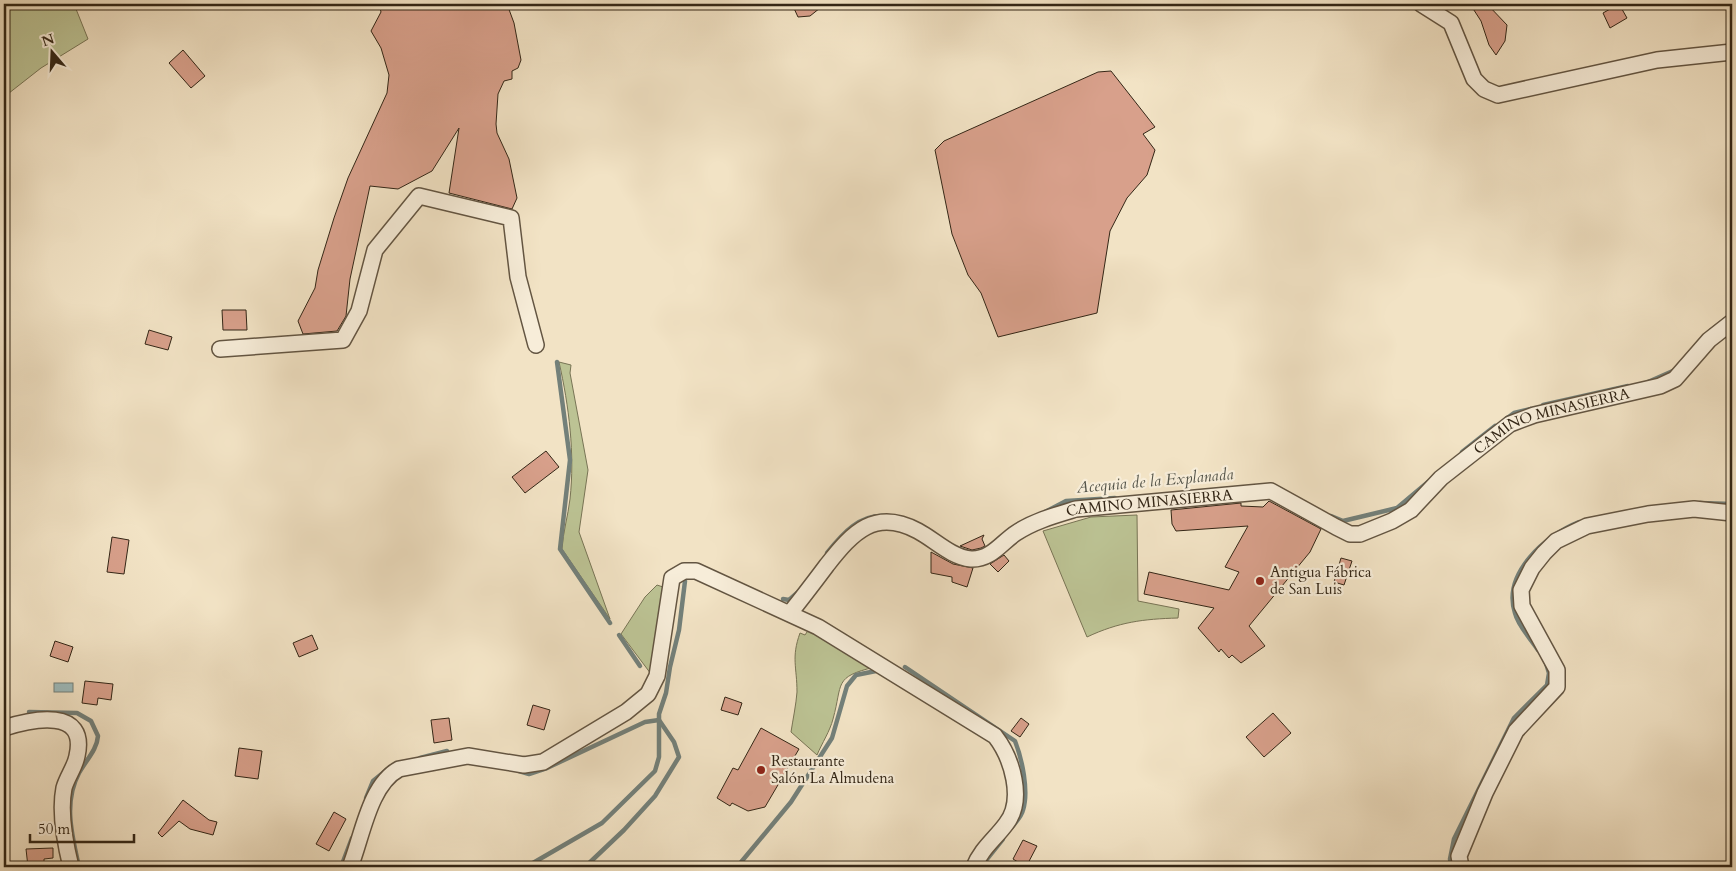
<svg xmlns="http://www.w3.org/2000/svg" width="1736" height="871" font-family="Cardo,serif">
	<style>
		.green { fill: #bcc394; stroke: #787455 }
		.water { fill: #9ebcbd; stroke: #73807a }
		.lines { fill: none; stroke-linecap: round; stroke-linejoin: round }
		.stream { stroke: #73807a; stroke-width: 4.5 }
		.building { fill: #d8a08b; stroke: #332616 }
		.minor-casing { stroke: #635542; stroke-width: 18 }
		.minor { stroke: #f7edd9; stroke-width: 15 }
		.poi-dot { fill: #8f2418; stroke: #f7edd9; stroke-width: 2 }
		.labels { text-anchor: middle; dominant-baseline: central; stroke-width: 4.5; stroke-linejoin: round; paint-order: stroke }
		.street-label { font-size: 15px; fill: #332616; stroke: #f7edd9 }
		.poi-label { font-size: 15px; fill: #332616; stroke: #f7edd9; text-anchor: start }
		.water-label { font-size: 16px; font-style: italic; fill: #535348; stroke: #f7edd9 }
	</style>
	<rect width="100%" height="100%" fill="#f2e3c5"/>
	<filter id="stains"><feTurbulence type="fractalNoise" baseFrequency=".004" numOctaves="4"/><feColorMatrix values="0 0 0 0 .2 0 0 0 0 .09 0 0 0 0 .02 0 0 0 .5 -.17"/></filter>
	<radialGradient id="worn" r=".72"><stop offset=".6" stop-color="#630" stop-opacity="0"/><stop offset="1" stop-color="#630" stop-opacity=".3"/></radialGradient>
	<g class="green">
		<path d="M4,4H74L88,39L41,68L4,97Z"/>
		<path d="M559,362L571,365L570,373L588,470L579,532L610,619L562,549C563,532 568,516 570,499C575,454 569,406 559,362Z"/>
		<path d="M1137,515L1138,601L1179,609L1178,618C1143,619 1119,622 1087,637L1043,531L1091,517Z"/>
		<path d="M657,585L663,587L664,596L651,674L621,634L645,597Z"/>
		<path d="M809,629L875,667C833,677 843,683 833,719C830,731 822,743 817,755L791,732C793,719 796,705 797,692C797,667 791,658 800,633L805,635Z"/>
	</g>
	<rect class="water" x="54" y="683" width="19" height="9"/>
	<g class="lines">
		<g class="stream">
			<path d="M1710,331L1732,314"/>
			<path d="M557,362L570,460L560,549L610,623"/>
			<path d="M1648,382L1675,370"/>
			<path d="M1543,405L1628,386"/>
			<path d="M1506,419L1514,413L1531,409"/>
			<path d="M1462,452L1495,426"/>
			<path d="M1700,503L1732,504"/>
			<path d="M1045,512L1066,501L1115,498"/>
			<path d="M1331,516L1343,521L1397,508L1428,482"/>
			<path d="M827,553C842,534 860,513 887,516"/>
			<path d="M783,599L789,600L797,593"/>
			<path d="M619,635L640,666"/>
			<path d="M1538,650C1531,639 1518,626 1515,613C1502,573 1546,535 1579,522"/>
			<path d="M905,667L1015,741C1022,759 1029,791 1023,810C1022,816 1016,822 1012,827"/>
			<path d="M29,712L77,713L91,721L98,736C97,750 86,760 79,773C63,803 72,835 79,867"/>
			<path d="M420,758L447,751"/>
			<path d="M519,771L529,774L547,768L645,722L659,720L674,742L679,757L655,796L624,830L585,867"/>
			<path d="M366,798L373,781L389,768"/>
			<path d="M983,864L1003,839"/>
			<path d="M341,867L352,838"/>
			<path d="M526,867L602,823L655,771L659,757V714L666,693L670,667L679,630L685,581"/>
			<path d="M737,867L791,802L832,738L847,686L856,675L876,671"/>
			<path d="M1451,867L1450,859L1454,839L1514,718L1547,685L1549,673L1546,663"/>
		</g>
	</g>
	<g class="building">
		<path d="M379,4H507L514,23L521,60L518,68L512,71V79L504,81L498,94L496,124L497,133L509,159L517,198L512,209L449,193L459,128L432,171L398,189L370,186L350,279L346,316L337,331L303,334L298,321L315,288L318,270L334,218L348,178L387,93L389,75L381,48L371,31L381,12Z"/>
		<path d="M792,4H825L810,16L798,17Z"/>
		<path d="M1470,4H1487L1507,25L1505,41L1496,55L1489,45L1481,21Z"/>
		<path d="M1619,4L1627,18L1610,28L1603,13Z"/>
		<path d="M183,50L205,76L191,88L169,63Z"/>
		<path d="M1111,71L1155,127L1143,134L1155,150L1147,175L1127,198L1110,231L1097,313L998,337L981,293L968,275L952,234L935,150L944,141L1098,72Z"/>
		<path d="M222,310H246L247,330H223Z"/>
		<path d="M149,330L172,337L168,350L145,344Z"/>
		<path d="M546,451L559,467L525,493L512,477Z"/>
		<path d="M1269,501L1321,529L1310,552L1249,626L1265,646L1241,663L1232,655L1229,658L1221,649L1219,652L1198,628L1214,608L1144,594L1149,572L1229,590L1239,572L1225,567L1248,526L1176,531L1172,524L1171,510L1241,503V506L1263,507Z"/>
		<path d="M984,535L982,539L985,546L981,548L972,550L960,546Z"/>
		<path d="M112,537L129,540L124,574L107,572Z"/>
		<path d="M931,552L953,564L973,568L967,587L952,582V577L931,573Z"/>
		<path d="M1004,555L1009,561L998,572L990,564Z"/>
		<path d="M1341,558L1352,561L1344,585L1334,582Z"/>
		<path d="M312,635L318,649L299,657L293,643Z"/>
		<path d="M55,641L73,647L68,662L50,656Z"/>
		<path d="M85,681L113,684L111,700L98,698L97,705L82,703Z"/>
		<path d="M725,697L742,703L738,715L721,710Z"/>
		<path d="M533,705L550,710L544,730L527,725Z"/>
		<path d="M1273,713L1291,733L1264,757L1246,737Z"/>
		<path d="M449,718L452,740L434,743L431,720Z"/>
		<path d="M1021,718L1029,724L1020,737L1011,731Z"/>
		<path d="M761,728L799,749L765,807L748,811L732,803L730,806L717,798L733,768L738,770Z"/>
		<path d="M239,748L262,751L258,779L235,776Z"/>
		<path d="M183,800L209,820L217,822L213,835L190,829L179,821L162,837L158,833Z"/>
		<path d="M334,812L346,819L329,851L316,844Z"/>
		<path d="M1023,840L1037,846L1026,867L1013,859Z"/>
		<path d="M53,848V858L44,859V867H28L26,849Z"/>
	</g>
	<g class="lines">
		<g class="minor-casing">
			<g id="minor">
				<path d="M1421,4L1451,23L1474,79L1484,89L1498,95L1657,60L1732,52"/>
				<path d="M220,349L343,340L359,311L375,250L419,196L511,218L518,277L536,345"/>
				<path id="s1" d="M790,613C803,597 815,581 827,565C853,532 875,508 918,531C935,540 951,557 971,559C991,560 1002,542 1016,533C1034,521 1056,515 1076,509L1271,491L1336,527L1350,534H1360L1392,521L1411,510L1441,478L1510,424L1534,415L1660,386L1675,379L1709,340L1732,322"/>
				<path d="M4,728C32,719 88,707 77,756C75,767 67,777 64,788C59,813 65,843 71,867"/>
				<path d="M350,867C362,838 369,785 399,769L468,756L524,765L543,762L626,712L648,694L657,676L672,578L684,571H696L818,627L995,736C1012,758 1025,800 1006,824C995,839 981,849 974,867"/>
				<path d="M1461,867L1459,856L1485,793L1516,731L1557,687V670L1522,606L1521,590L1532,568L1544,553L1556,541L1587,526L1648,514L1694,509L1732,513"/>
			</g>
		</g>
		<use href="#minor" class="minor"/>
	</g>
	<g class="poi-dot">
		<circle cx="1260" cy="581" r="5"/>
		<circle cx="761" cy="770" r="5"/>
	</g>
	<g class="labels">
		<g class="street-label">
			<text stroke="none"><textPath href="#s1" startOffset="872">CAMINO MINASIERRA</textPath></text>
			<text stroke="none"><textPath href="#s1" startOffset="422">CAMINO MINASIERRA</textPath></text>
		</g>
		<g class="poi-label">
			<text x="1270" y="572">Antigua Fábrica<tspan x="1270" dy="17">de San Luis</tspan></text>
			<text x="771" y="761">Restaurante<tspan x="771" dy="17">Salón La Almudena</tspan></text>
		</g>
		<g class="water-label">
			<text transform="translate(1155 481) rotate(-5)">Acequia de la Explanada</text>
		</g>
	</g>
	<rect width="1736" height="871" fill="none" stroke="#f2e3c5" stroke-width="20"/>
	<rect x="5" y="5" width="1726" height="861" fill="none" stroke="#332616" stroke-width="2.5"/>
	<rect x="10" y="10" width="1716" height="851" fill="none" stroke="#332616"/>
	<g transform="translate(52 52) rotate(341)" stroke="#f7edd9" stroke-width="4" paint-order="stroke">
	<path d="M0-4L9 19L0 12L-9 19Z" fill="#332616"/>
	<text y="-8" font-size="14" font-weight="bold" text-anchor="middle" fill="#332616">N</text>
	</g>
	<path d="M30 834v8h104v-8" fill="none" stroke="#332616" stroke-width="2.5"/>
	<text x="38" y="834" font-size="15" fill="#332616" stroke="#f7edd9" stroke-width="4" paint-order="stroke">50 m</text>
	<rect width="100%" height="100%" filter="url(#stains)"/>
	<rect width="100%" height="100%" fill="url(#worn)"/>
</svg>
